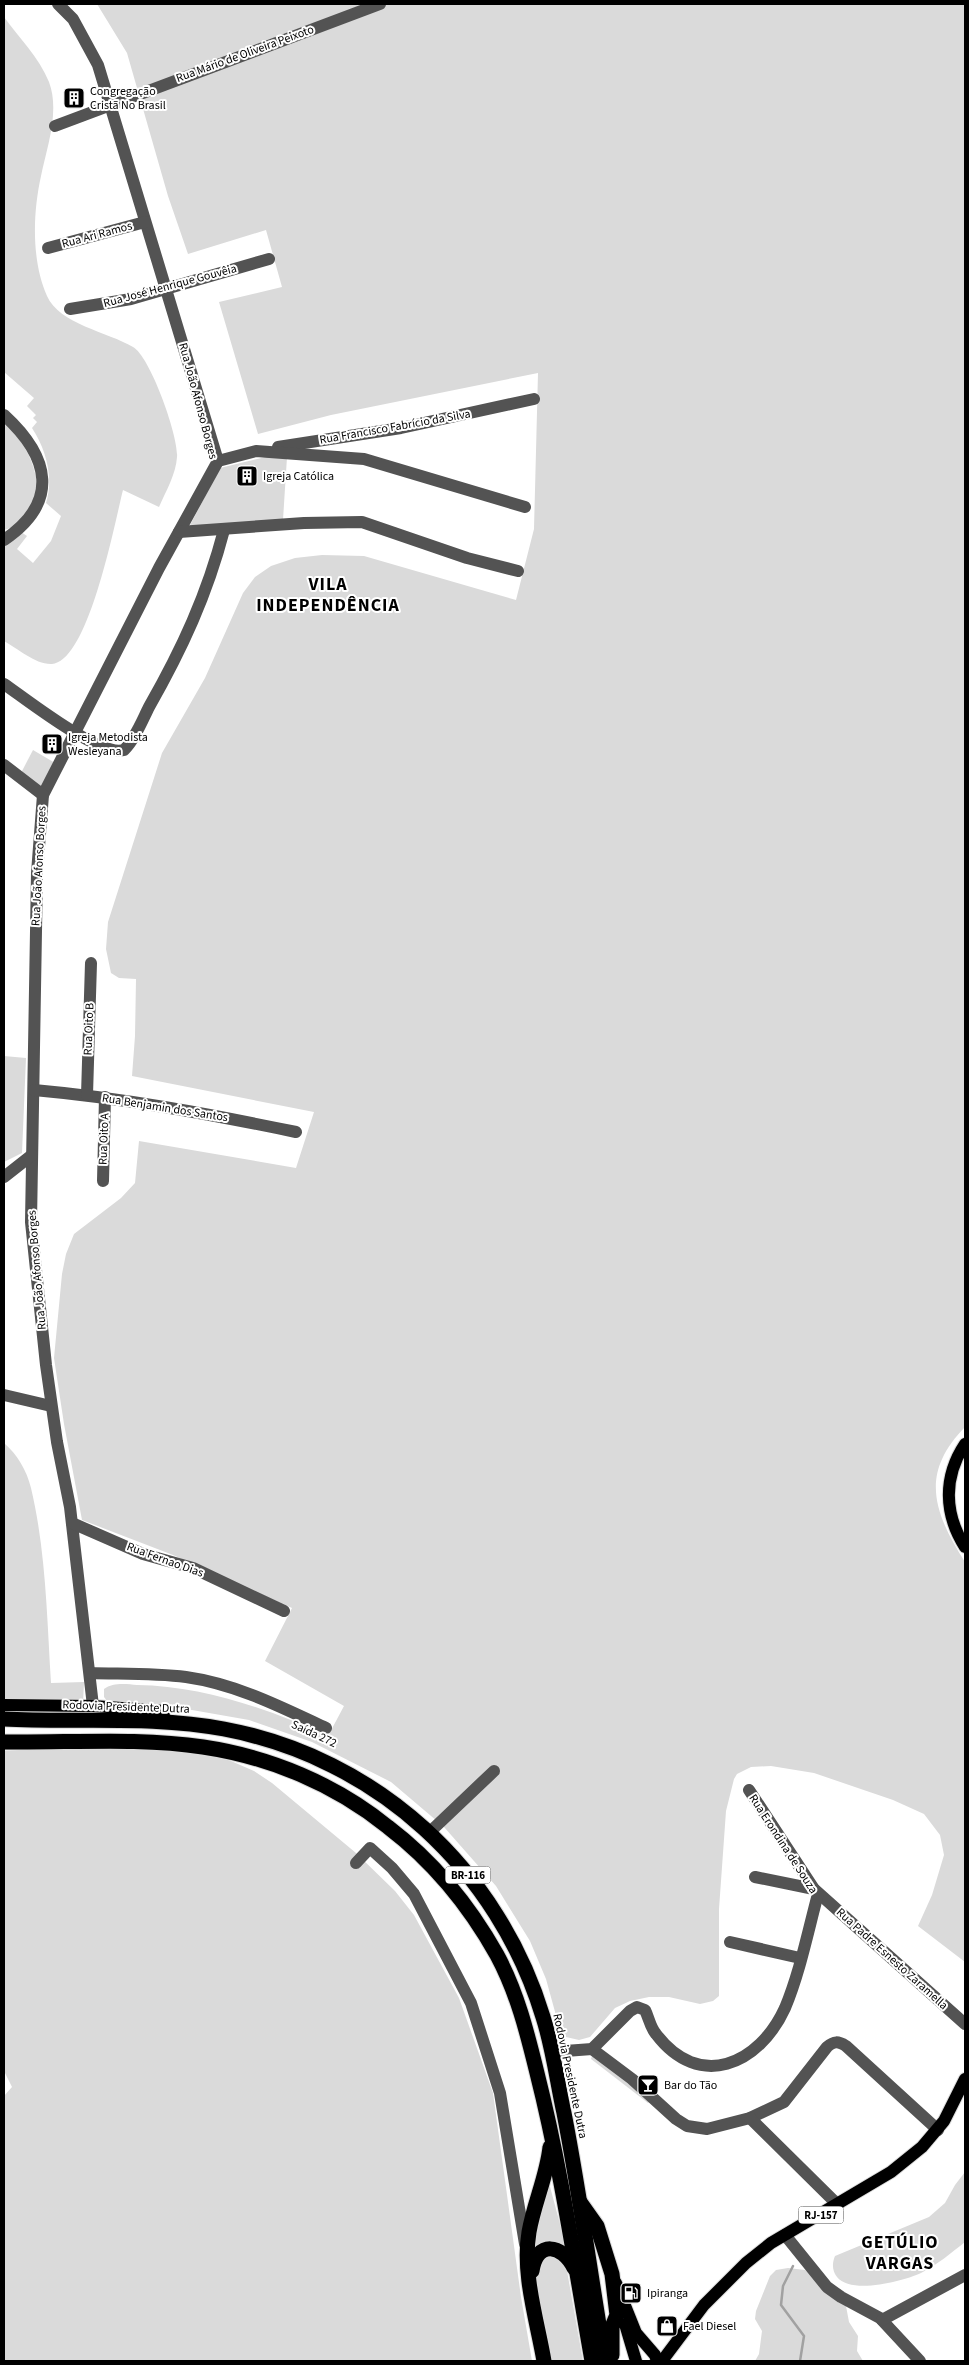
<svg xmlns="http://www.w3.org/2000/svg" width="969" height="2365" font-family="'Source Sans 3',sans-serif">
	<style>
		.green { fill: #dadada }
		.lines { fill: none; stroke-linecap: round; stroke-linejoin: round }
		.stream { stroke: #a1a1a1; stroke-width: 2.5 }
		.major-casing { stroke: #dbdbdb; stroke-width: 14 }
		.highway-casing { stroke: #dbdbdb; stroke-width: 17 }
		.minor { stroke: #535353; stroke-width: 12 }
		.major { stroke: #000; stroke-width: 12 }
		.highway { stroke: #000; stroke-width: 15 }
		.labels { text-anchor: middle; dominant-baseline: central; stroke-width: 4; stroke-linejoin: round; paint-order: stroke }
		.shield { fill: #fff; stroke: #4c4c4c; stroke-width: 1 }
		.shield-label { font-size: 11px; font-weight: bold; fill: #000 }
		.street-label { font-size: 12px; fill: #000; stroke: #fff }
		.poi-label { font-size: 12px; fill: #000; stroke: #fff; text-anchor: start }
		.district-label { font-size: 18px; font-weight: bold; letter-spacing: 1px; fill: #000; stroke: #fff }
	</style>
	<rect width="100%" height="100%" fill="#fff"/>
	<g class="green">
		<path d="M97,4H965V1427C919,1474 934,1513 965,1562V1962L918,1926L932,1895L944,1855L940,1835L924,1814L893,1800L814,1773L771,1766L751,1767L737,1774L734,1779L726,1811L719,1909V1996L713,2001L700,2004L669,1997H649L630,2001L615,2008L590,2037L579,2040L566,2037L560,2030L546,1979L530,1941L496,1886L444,1827L391,1782L312,1742L249,1720L192,1710L107,1701L104,1697V1689C113,1682 127,1684 137,1685C204,1686 268,1709 328,1736L344,1706L265,1661L292,1608L173,1555L82,1520L64,1424L54,1358L62,1274L66,1254L74,1234L121,1198L135,1183L139,1141L296,1168L314,1112L132,1076L135,1036L136,979L119,978L111,973L106,949L108,922L162,753L205,678L243,593L255,577L271,566L295,558L322,555L364,556L516,600L534,529L538,373L331,415L258,434L219,302L282,287L266,230L188,254L168,196L127,53Z"/>
		<path d="M4,17C19,38 39,57 49,82C60,111 47,147 41,176C33,212 31,260 47,296C59,324 108,332 133,347C150,356 179,437 177,457C176,474 166,491 159,507L123,490C115,521 89,661 52,664C36,665 17,648 4,641V546L21,532L27,536L17,549L33,563L51,541L61,516L46,503C54,478 46,449 32,428L37,422L33,418L36,415L27,406L34,398L4,372Z"/>
		<path d="M4,421C28,449 34,459 39,495L14,527L4,530Z"/>
		<path d="M270,456L287,457L283,520L188,529L220,468Z"/>
		<path d="M33,750L55,763L41,788L21,773Z"/>
		<path d="M4,1056L26,1058L22,1153L4,1162Z"/>
		<path d="M4,1443C17,1454 27,1471 31,1488C46,1551 47,1619 51,1683L84,1682L83,1704L4,1703Z"/>
		<path d="M98,1745L206,1753L231,1761L254,1771L272,1783L356,1853L395,1891L414,1915L459,1998L493,2093L521,2297L532,2361H4V2096L12,2087L4,2071V1751Z"/>
		<path d="M594,2050L653,2098L648,2103L591,2059Z"/>
		<path d="M965,2172V2242C951,2253 937,2265 921,2273C904,2281 851,2295 837,2277C832,2271 832,2263 835,2256L929,2217L945,2203L955,2185Z"/>
		<path d="M549,2183L567,2250L543,2243L534,2247L536,2230Z"/>
		<path d="M550,2253L566,2265L583,2361H550L536,2279L539,2258Z"/>
		<path d="M788,2268L805,2270L811,2274L846,2306L849,2322L858,2336L857,2351L863,2361H755L759,2354L762,2331L755,2319L756,2311L770,2276L776,2270Z"/>
	</g>
	<g class="lines">
		<path class="stream" d="M793,2266L783,2286L781,2305L804,2336L800,2361"/>
		<g class="major-casing">
			<g id="major">
				<path d="M965,1444C943,1477 944,1514 965,1547"/>
				<path d="M4,1705L93,1706L165,1711"/>
				<path d="M616,2283L636,2333L655,2355L657,2361"/>
				<path d="M625,2324L636,2361"/>
				<path d="M662,2361L704,2305L746,2263L771,2243L891,2172L922,2147L944,2121L965,2079"/>
			</g>
		</g>
		<g class="highway-casing">
			<g id="highway">
				<path d="M4,1719C77,1723 151,1715 224,1729C377,1758 498,1869 543,2017C553,2048 557,2081 564,2113C580,2195 591,2279 605,2361"/>
				<path d="M4,1742C69,1743 138,1737 203,1747C270,1757 335,1784 388,1827C434,1862 469,1905 497,1955C517,1992 527,2032 537,2073C561,2168 575,2265 592,2361"/>
				<path d="M580,2202L597,2226L612,2274L617,2315L612,2327V2355"/>
				<path d="M532,2271C537,2240 562,2244 574,2268"/>
				<path d="M544,2361C537,2320 522,2274 529,2232C534,2203 547,2176 550,2147"/>
			</g>
		</g>
		<g class="minor">
			<path d="M58,4L73,19L98,65L218,461L159,568L43,795L37,873L31,1222L46,1365L57,1442L70,1507L93,1706"/>
			<path d="M55,126L380,4"/>
			<path d="M48,248L145,222"/>
			<path d="M70,309L131,299L269,259"/>
			<path d="M4,415C50,457 60,502 4,540"/>
			<path d="M278,447L401,428L534,399"/>
			<path d="M218,461L256,451L364,459L525,507"/>
			<path d="M179,532L304,523L362,522L467,558L518,571"/>
			<path d="M4,684C26,699 99,757 124,750C135,739 142,721 149,707C182,649 207,595 224,530"/>
			<path d="M4,765L43,795"/>
			<path d="M34,1090C123,1098 209,1114 296,1132"/>
			<path d="M87,1095L91,963"/>
			<path d="M4,1177L32,1155"/>
			<path d="M103,1181L105,1097"/>
			<path d="M4,1395L51,1406"/>
			<path d="M72,1523L143,1554L193,1568L284,1611"/>
			<path d="M90,1673C122,1674 154,1673 186,1677C236,1684 281,1707 326,1728"/>
			<path d="M749,1790L814,1889L965,2024"/>
			<path d="M433,1829L494,1771"/>
			<path d="M356,1863L370,1848L392,1868L414,1894L471,2003L500,2093L525,2244"/>
			<path d="M755,1877L814,1889"/>
			<path d="M730,1942L800,1958"/>
			<path d="M592,2049L632,2079L676,2119L687,2126L707,2129L750,2118L784,2102L827,2047C834,2041 838,2041 846,2046L938,2130"/>
			<path d="M552,2052L592,2049L630,2011L637,2007L645,2010C649,2018 650,2027 656,2034C699,2091 759,2065 785,2008C800,1972 808,1931 818,1894"/>
			<path d="M750,2118L838,2205"/>
			<path d="M785,2235L827,2287L841,2297L880,2318L920,2361"/>
			<path d="M882,2320L965,2275"/>
		</g>
		<use href="#major" class="major"/>
		<use href="#highway" class="highway"/>
	</g>
	<defs>
		<g id="building-square" transform="scale(1.125)"><rect x="-9" y="-9" width="18" height="18" rx="4" fill="#000" stroke="#fff"/><path d="M-4-6H4V6H1V3H-1V6H-4ZM-2.5-4.3h1.7v1.8h-1.7ZM.8-4.3h1.7v1.8H.8ZM-2.5-1h1.7V.8h-1.7ZM.8-1h1.7V.8H.8Z" fill="#fff"/></g>
		<g id="bar-square" transform="scale(1.125)"><rect x="-9" y="-9" width="18" height="18" rx="4" fill="#000" stroke="#fff"/><path d="M-6-5H6L.8 .8V4.5H3.5V6h-7V4.5H-.8V.8Z" fill="#fff"/></g>
		<g id="fuel-square" transform="scale(1.125)"><rect x="-9" y="-9" width="18" height="18" rx="4" fill="#000" stroke="#fff"/><path d="M-5.5-6h7V0h2V4h1.3V-2.5L3-4.5l.8-.8L6-3V5H2.5V1h-1V6h-7ZM-4.2-4.7v3.2H.2V-4.7Z" fill="#fff"/></g>
		<g id="shop-square" transform="scale(1.125)"><rect x="-9" y="-9" width="18" height="18" rx="4" fill="#000" stroke="#fff"/><path d="M-5-2.5h2.3a2.7 3.5 0 0 1 5.4 0H5L5.5 6h-11ZM-1.5-2.5h3a1.5 2.3 0 0 0-3 0Z" fill="#fff"/></g>
	</defs>
	<g fill-rule="evenodd">
		<use href="#building-square" x="74" y="98"/>
		<use href="#building-square" x="247" y="476"/>
		<use href="#building-square" x="52" y="744"/>
		<use href="#bar-square" x="648" y="2085"/>
		<use href="#fuel-square" x="631" y="2293"/>
		<use href="#shop-square" x="667" y="2326"/>
	</g>
	<g class="labels">
		<g class="shield">
			<rect x="445.5" y="1866.5" width="45" height="17" rx="4"/>
			<rect x="798.5" y="2206.5" width="45" height="17" rx="4"/>
		</g>
		<g class="shield-label">
			<text x="468" y="1875">BR-116</text>
			<text x="821" y="2215">RJ-157</text>
		</g>
		<g class="street-label">
			<text transform="translate(245 54) rotate(-20)">Rua Mário de Oliveira Peixoto</text>
			<text transform="translate(97 235) rotate(-15)">Rua Ari Ramos</text>
			<text transform="translate(170 286) rotate(-15)">Rua José Henrique Gouvêia</text>
			<text transform="translate(198 401) rotate(75)">Rua João Afonso Borges</text>
			<text transform="translate(395 427) rotate(-10)">Rua Francisco Fabrício da Silva</text>
			<text transform="translate(39 866) rotate(-87)">Rua João Afonso Borges</text>
			<text transform="translate(89 1029) rotate(-88)">Rua Oito B</text>
			<text transform="translate(165 1108) rotate(9)">Rua Benjamin dos Santos</text>
			<text transform="translate(104 1139) rotate(-88)">Rua Oito A</text>
			<text transform="translate(37 1270) rotate(-95)">Rua João Afonso Borges</text>
			<text transform="translate(165 1560) rotate(20)">Rua Fernao Dias</text>
			<text transform="translate(126 1707) rotate(2)">Rodovia Presidente Dutra</text>
			<text transform="translate(314 1734) rotate(25)">Saída 272</text>
			<text transform="translate(783 1844) rotate(57)">Rua Erondina de Souza</text>
			<text transform="translate(892 1959) rotate(42)">Rua Padre Esnesto Zaramella</text>
			<text transform="translate(570 2076) rotate(78)">Rodovia Presidente Dutra</text>
		</g>
		<g class="poi-label">
			<text x="90" y="91">Congregação<tspan x="90" dy="14">Cristã No Brasil</tspan></text>
			<text x="263" y="476">Igreja Católica</text>
			<text x="68" y="737">Igreja Metodista<tspan x="68" dy="14">Wesleyana</tspan></text>
			<text x="664" y="2085">Bar do Tão</text>
			<text x="647" y="2293">Ipiranga</text>
			<text x="683" y="2326">Fael Diesel</text>
		</g>
		<g class="district-label">
			<text x="328" y="584">VILA<tspan x="328" dy="21">INDEPENDÊNCIA</tspan></text>
			<text x="900" y="2242">GETÚLIO<tspan x="900" dy="21">VARGAS</tspan></text>
		</g>
	</g>
	<rect width="969" height="2365" fill="none" stroke="#000000" stroke-width="10"/>
</svg>
